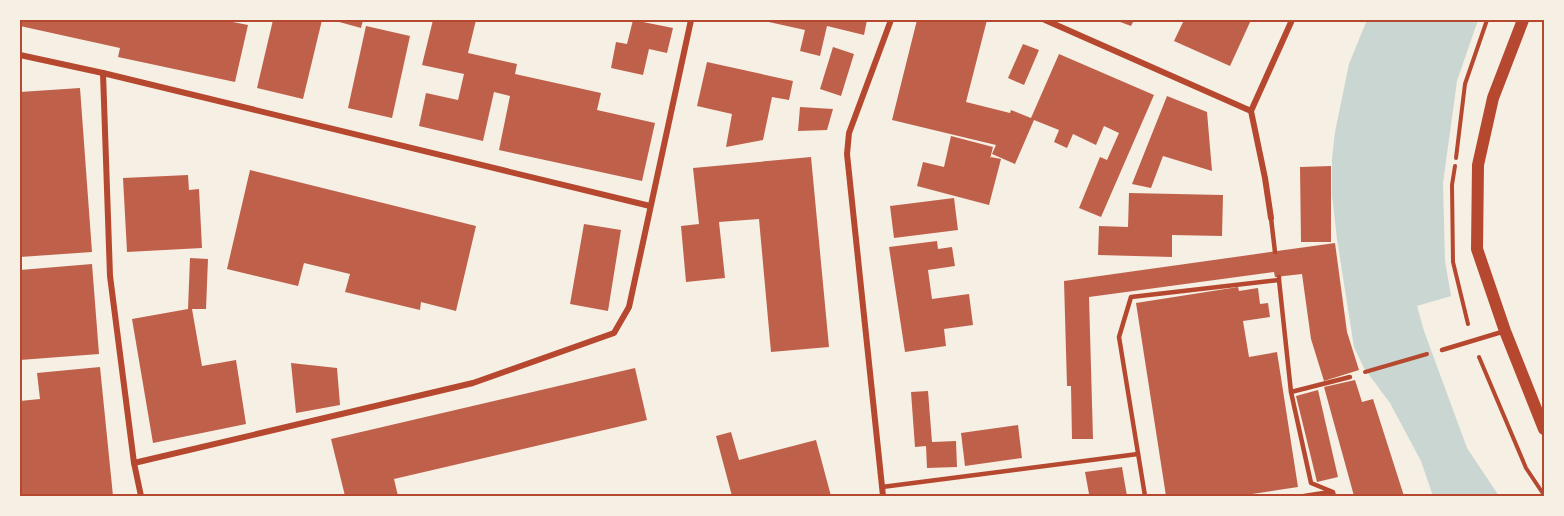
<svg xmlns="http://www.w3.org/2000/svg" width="1564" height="516" font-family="'Golos Text',sans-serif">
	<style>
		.water { fill: #c9d6d2 }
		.building { fill: #bf614a }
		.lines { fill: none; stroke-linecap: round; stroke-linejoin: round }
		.path { stroke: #b5482f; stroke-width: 4 }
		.service { stroke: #b5482f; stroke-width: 4.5 }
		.minor { stroke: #b5482f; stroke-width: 6 }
		.secondary { stroke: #b5482f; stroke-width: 12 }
		.neatline { fill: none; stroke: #b5482f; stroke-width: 2 }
	</style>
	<rect width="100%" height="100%" fill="#f6efe4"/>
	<path class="water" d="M1367,20H1478L1457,81L1443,183L1445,261L1451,296L1417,306L1424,331L1467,448L1499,496H1433L1421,461L1390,403L1364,368L1354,347L1337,239L1332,195V159L1335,132L1349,64Z"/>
	<g class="building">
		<path d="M20,20H223L248,25L235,82L118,57L120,48L20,26Z"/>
		<path d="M273,20H322L303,99L257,88Z"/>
		<path d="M332,20H363L361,28Z"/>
		<path d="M433,20H476L468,53L517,64L515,74L601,93L597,110L655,123L642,181L499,150L510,96L494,92L483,141L419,126L426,93L458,100L464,74L422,65Z"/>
		<path d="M633,20L673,28L667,53L649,49L643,75L611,68L616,42L627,44Z"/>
		<path d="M760,20H867L864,35L827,26L820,56L800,51L805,30Z"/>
		<path d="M917,20H987L966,102L1010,113L1011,110L1031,118L1059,54L1154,95L1101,217L1079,208L1100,157L1107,160L1119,133L1104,126L1096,145L1073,134L1067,148L1054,142L1059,130L1034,120L1015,164L992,154L996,145L892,120Z"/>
		<path d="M1115,20H1134L1131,26Z"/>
		<path d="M1184,20H1251L1230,66L1174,41Z"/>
		<path d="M366,26L410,36L392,118L348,108Z"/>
		<path d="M1023,44L1039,50L1024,85L1008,78Z"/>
		<path d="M833,47L854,54L841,96L820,89Z"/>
		<path d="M707,62L793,81L789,100L772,97L763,140L726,147L732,114L697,106Z"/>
		<path d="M80,88L92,252L20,257V92Z"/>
		<path d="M1167,96L1207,112L1212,171L1163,156L1151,188L1132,184Z"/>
		<path d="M800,107L833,109L827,130L798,131Z"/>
		<path d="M951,136L993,147L990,159L991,157L1001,159L989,205L917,186L923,162L944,167Z"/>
		<path d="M811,157L829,347L771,352L759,219L719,222L725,278L686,282L681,226L699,224L693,168Z"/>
		<path d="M1331,166V242H1301L1300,167Z"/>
		<path d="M250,170L476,226L456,311L421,302L420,310L345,292L350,274L304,263L298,286L227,269Z"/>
		<path d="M188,175L189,190L199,189L202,248L127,252L123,178Z"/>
		<path d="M1129,193L1223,195L1222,236L1172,235V257L1098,255L1099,226L1128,227Z"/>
		<path d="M954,198L958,230L894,238L890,206Z"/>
		<path d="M584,224L621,230L608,311L570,304Z"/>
		<path d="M937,241L938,249L952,247L955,266L928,270L932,299L969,294L973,325L944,329L946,346L905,352L889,247Z"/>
		<path d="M1335,243L1347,332L1359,370L1324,381L1311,339L1302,274L1275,277L1274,272L1089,297L1093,439H1072L1071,386H1067L1064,281Z"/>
		<path d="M190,258L208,259L206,309H192L202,366L236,360L246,424L153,443L132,319L188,309Z"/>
		<path d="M92,264L99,354L20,360V270Z"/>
		<path d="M1238,287L1239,291L1258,288L1260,304L1268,303L1270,317L1243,321L1249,357L1277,352L1298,487L1239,496H1166L1136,303Z"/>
		<path d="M291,363L337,368L340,405L296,413Z"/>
		<path d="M100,367L113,496H22L20,472V401L40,399L37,373Z"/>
		<path d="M635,368L647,420L394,479L398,496H345L331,439Z"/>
		<path d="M1355,380L1362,402L1373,399L1404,496H1354L1324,387Z"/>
		<path d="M1318,390L1338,477L1317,482L1296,396Z"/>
		<path d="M928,391L932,442L956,441L957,467L927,468L926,446L915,447L911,392Z"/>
		<path d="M1018,425L1022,458L965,466L961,433Z"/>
		<path d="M731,432L739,460L816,440L831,496H732L716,436Z"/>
		<path d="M1122,467L1127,496H1079V495L1089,494L1085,472Z"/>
	</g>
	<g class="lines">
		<g class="path">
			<path d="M1456,158L1465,84L1487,20"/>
			<path d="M1455,166L1452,185L1453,262L1468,324"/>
			<path d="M1479,357L1526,468L1544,495"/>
			<path d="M1365,372L1427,354"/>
		</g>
		<g class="service">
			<path d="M1271,218L1275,252"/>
			<path d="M1279,280L1291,392L1311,483L1333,492L1334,496"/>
			<path d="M1442,350L1505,331"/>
			<path d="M1291,392L1350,377"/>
			<path d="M882,487L1138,454"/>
			<path d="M1145,496L1119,337L1131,297L1279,280V277"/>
			<path d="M1304,496L1330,492"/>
		</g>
		<g class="minor">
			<path d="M1045,20L1251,111L1265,178L1271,218"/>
			<path d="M20,55L103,73L650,206"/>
			<path d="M103,73L110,276L134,463L141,496"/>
			<path d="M1251,111L1292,20"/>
			<path d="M134,463L473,383L614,333L629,307L691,20"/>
			<path d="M883,496L847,154L849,133L891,20"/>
		</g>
		<path class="secondary" d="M1523,20L1493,98L1478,165L1477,249L1505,331L1544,429"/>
	</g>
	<rect width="1564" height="516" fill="none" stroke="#f6efe4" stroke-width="42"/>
	<rect x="21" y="21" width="1522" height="474" class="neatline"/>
</svg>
